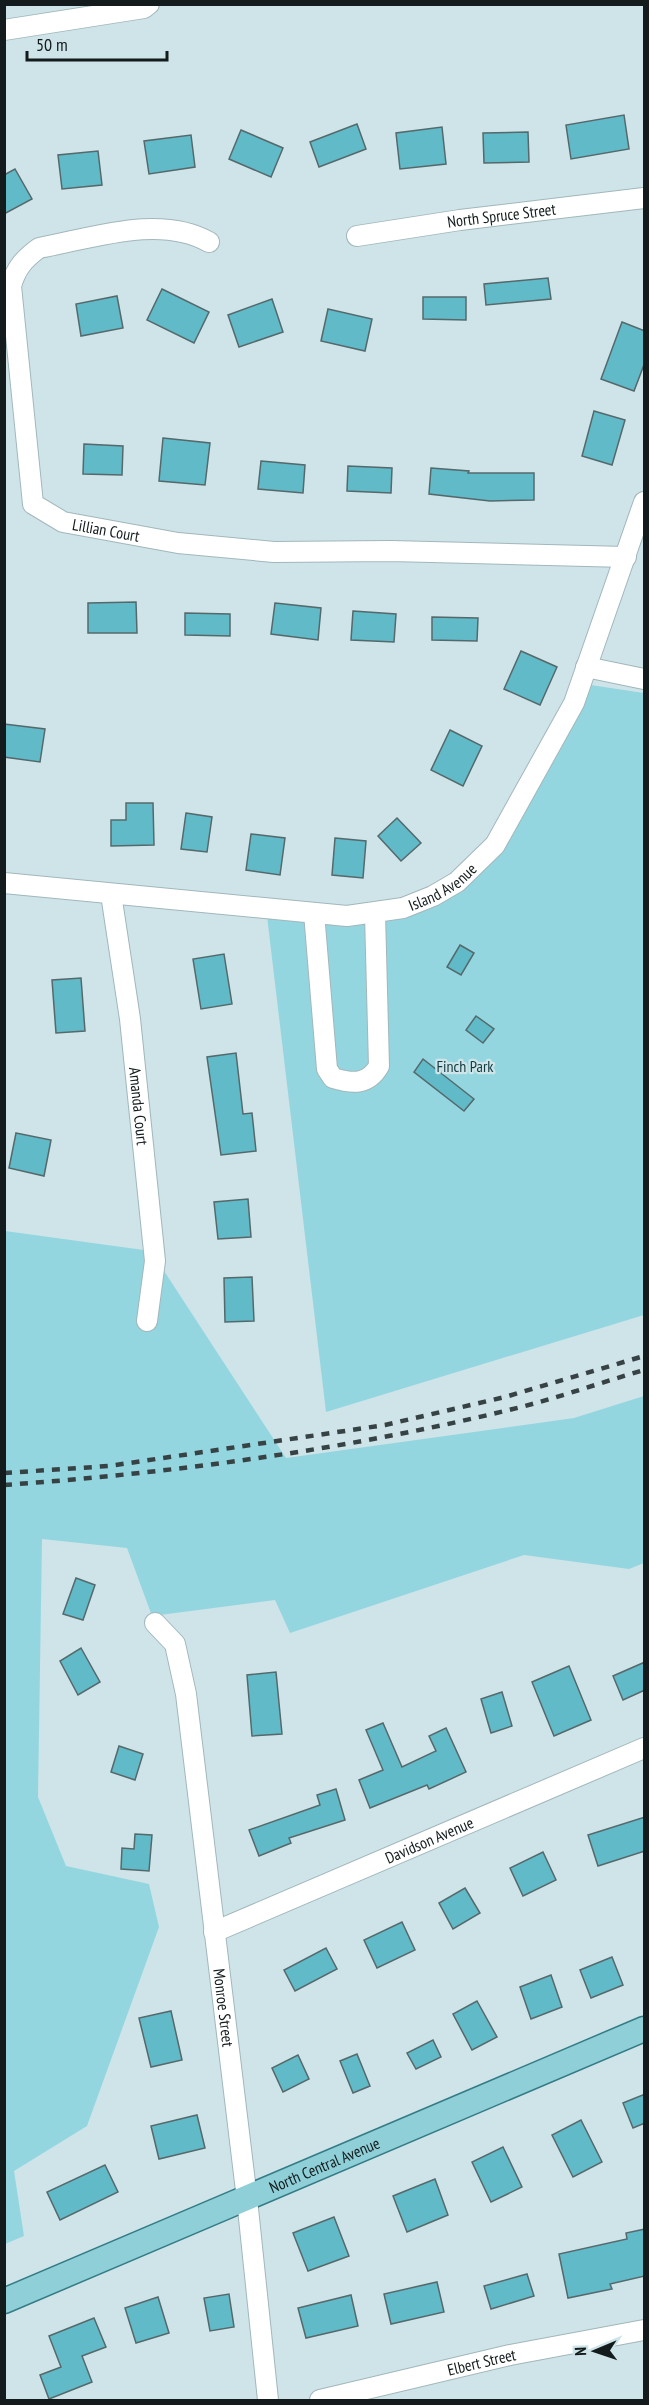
<svg xmlns="http://www.w3.org/2000/svg" width="649" height="2405" font-family="'PT Sans Narrow',sans-serif">
	<style>
		.green { fill: #94d6e0 }
		.building { fill: #61bac7; stroke: #55696c; stroke-width: 1.5 }
		.lines { fill: none; stroke-linecap: round; stroke-linejoin: round }
		.minor-casing { stroke: #a2b7bb; stroke-width: 22 }
		.major-casing { stroke: #347b85; stroke-width: 27 }
		.minor { stroke: #fff; stroke-width: 20 }
		.major { stroke: #8fcfd7; stroke-width: 24 }
		.rail { stroke: #374244; stroke-width: 4.5; stroke-dasharray: 8 8; stroke-linecap: butt }
		.labels { text-anchor: middle; dominant-baseline: central; stroke-width: 4.5; stroke-linejoin: round; paint-order: stroke }
		.street-label { font-size: 16px; fill: #131b1c; stroke: #cee4e8 }
		.park-label { font-size: 16px; fill: #103b41; stroke: #cee4e8 }
	</style>
	<rect width="100%" height="100%" fill="#cee4e8"/>
	<g class="green">
		<path d="M584,684L644,693V1315L326,1412L267,916L355,918L468,869Z"/>
		<path d="M5,1231L151,1251L286,1458L574,1418L644,1396V1563L629,1569L524,1555L290,1633L275,1600L152,1616L127,1548L42,1539L38,1797L66,1866L149,1884L159,1927L87,2126L14,2171L24,2236L5,2244Z"/>
	</g>
	<g class="building">
		<path d="M624,115L629,149L571,159L566,125Z"/>
		<path d="M357,124L366,149L319,167L310,142Z"/>
		<path d="M442,127L446,164L400,169L396,133Z"/>
		<path d="M241,130L283,148L271,177L229,159Z"/>
		<path d="M528,132L529,162L484,163L483,133Z"/>
		<path d="M191,135L195,167L149,174L144,141Z"/>
		<path d="M98,151L102,185L62,189L58,155Z"/>
		<path d="M15,169L32,199L4,214V175Z"/>
		<path d="M548,278L551,299L486,305L484,284Z"/>
		<path d="M162,289L209,312L194,343L147,320Z"/>
		<path d="M117,296L123,328L81,336L76,304Z"/>
		<path d="M423,297H466V320L423,319Z"/>
		<path d="M272,299L283,332L239,347L228,315Z"/>
		<path d="M328,309L372,319L365,351L321,341Z"/>
		<path d="M622,322L645,331V362L634,391L601,379Z"/>
		<path d="M594,411L625,420L612,465L582,456Z"/>
		<path d="M163,438L210,443L205,485L159,481Z"/>
		<path d="M84,444L123,446L122,475L83,474Z"/>
		<path d="M261,461L305,465L303,493L258,489Z"/>
		<path d="M348,466L392,468L391,493L347,491Z"/>
		<path d="M431,468L469,471L468,473H534V500L490,501L429,494Z"/>
		<path d="M136,602L137,633H88V603Z"/>
		<path d="M275,603L321,608L318,640L271,634Z"/>
		<path d="M353,611L396,614L394,642L351,640Z"/>
		<path d="M185,613L230,614V636L185,635Z"/>
		<path d="M432,617L478,618L477,641L432,640Z"/>
		<path d="M521,651L557,667L540,705L504,689Z"/>
		<path d="M4,724L45,729L40,762L4,757Z"/>
		<path d="M450,730L482,746L463,786L431,770Z"/>
		<path d="M126,803H153L154,845L111,846V820H126Z"/>
		<path d="M186,813L212,817L207,852L181,849Z"/>
		<path d="M397,818L421,843L401,861L378,836Z"/>
		<path d="M251,834L285,838L280,875L246,870Z"/>
		<path d="M335,838L366,841L363,878L332,875Z"/>
		<path d="M460,945L474,953L461,975L447,967Z"/>
		<path d="M224,954L232,1004L201,1009L193,959Z"/>
		<path d="M81,978L85,1031L56,1033L52,980Z"/>
		<path d="M476,1016L494,1029L483,1043L466,1030Z"/>
		<path d="M236,1053L243,1114L252,1113L256,1151L221,1155L207,1057Z"/>
		<path d="M423,1059L474,1099L464,1111L414,1072Z"/>
		<path d="M16,1133L51,1140L44,1176L9,1168Z"/>
		<path d="M248,1199L251,1237L218,1239L214,1202Z"/>
		<path d="M252,1277L254,1321L225,1322L224,1278Z"/>
		<path d="M76,1578L95,1585L83,1620L63,1614Z"/>
		<path d="M81,1648L100,1682L78,1695L60,1661Z"/>
		<path d="M645,1662V1690L623,1700L613,1676Z"/>
		<path d="M569,1666L591,1720L554,1736L532,1682Z"/>
		<path d="M276,1672L282,1734L252,1736L247,1675Z"/>
		<path d="M502,1692L512,1726L491,1733L481,1699Z"/>
		<path d="M383,1723L402,1767L436,1751L429,1736L446,1728L466,1772L429,1789L427,1785L370,1808L359,1780L383,1770L366,1730Z"/>
		<path d="M119,1746L143,1754L135,1780L111,1772Z"/>
		<path d="M336,1789L345,1820L289,1838L291,1843L259,1856L249,1830L320,1805L317,1795Z"/>
		<path d="M645,1817V1851L598,1866L588,1835Z"/>
		<path d="M135,1834L152,1835L149,1871L121,1869L122,1848L134,1849Z"/>
		<path d="M543,1852L556,1880L523,1896L510,1868Z"/>
		<path d="M465,1888L480,1913L453,1929L439,1903Z"/>
		<path d="M402,1922L415,1950L377,1968L364,1940Z"/>
		<path d="M326,1948L337,1969L295,1991L284,1970Z"/>
		<path d="M612,1957L623,1985L591,1998L580,1970Z"/>
		<path d="M551,1975L562,2007L531,2019L520,1987Z"/>
		<path d="M477,2001L497,2037L472,2050L453,2014Z"/>
		<path d="M171,2011L182,2060L151,2067L139,2018Z"/>
		<path d="M433,2040L441,2057L416,2069L407,2053Z"/>
		<path d="M357,2054L370,2086L353,2093L340,2061Z"/>
		<path d="M298,2055L309,2079L283,2092L272,2068Z"/>
		<path d="M645,2094V2123L633,2128L623,2103Z"/>
		<path d="M197,2115L205,2148L159,2159L151,2126Z"/>
		<path d="M581,2120L602,2162L573,2177L552,2135Z"/>
		<path d="M503,2147L522,2187L491,2202L472,2162Z"/>
		<path d="M105,2165L118,2192L60,2220L47,2192Z"/>
		<path d="M435,2179L448,2215L407,2232L393,2196Z"/>
		<path d="M334,2217L349,2256L308,2271L293,2233Z"/>
		<path d="M645,2229V2276L610,2284L612,2289L568,2298L559,2254L627,2239L626,2233Z"/>
		<path d="M527,2274L534,2296L491,2309L484,2286Z"/>
		<path d="M437,2282L444,2312L391,2324L384,2294Z"/>
		<path d="M229,2294L234,2327L210,2331L204,2298Z"/>
		<path d="M351,2295L358,2326L306,2338L298,2308Z"/>
		<path d="M158,2297L169,2333L136,2343L125,2308Z"/>
		<path d="M94,2318L106,2347L82,2356L92,2382L49,2399L40,2375L61,2367L49,2336Z"/>
	</g>
	<g class="lines">
		<g class="minor-casing">
			<g id="minor">
				<path d="M4,30L144,8L149,4"/>
				<path id="s1" d="M357,236L460,220L644,198"/>
				<path id="s2" d="M209,242C160,214 93,238 39,248C24,259 16,268 11,286L33,504L63,522L178,543L274,552L391,551L626,557"/>
				<path d="M586,667L644,679"/>
				<path id="s3" d="M4,883L347,916L403,908L433,896L457,882L495,845L574,703L644,502"/>
				<path id="s4" d="M111,894L130,1019L155,1261L147,1321"/>
				<path d="M314,913L327,1069L333,1078C353,1084 368,1085 379,1066L375,914"/>
				<path id="s5" d="M155,1623L175,1644L186,1694L247,2199L268,2400"/>
				<path id="s6" d="M214,1932L644,1748"/>
				<path id="s7" d="M320,2400L510,2355L644,2330"/>
			</g>
		</g>
		<g class="major-casing">
			<g id="major">
				<path id="s8" d="M4,2301L644,2029"/>
			</g>
		</g>
		<use href="#minor" class="minor"/>
		<use href="#major" class="major"/>
		<g class="rail">
			<path d="M4,1473L109,1466L385,1425L505,1397L644,1356"/>
			<path d="M4,1485C173,1473 344,1450 509,1410C555,1399 599,1383 644,1370"/>
		</g>
	</g>
	<g class="labels">
		<g class="street-label">
			<text stroke="none"><textPath href="#s1" startOffset="146">North Spruce Street</textPath></text>
			<text stroke="none"><textPath href="#s2" startOffset="520">Lillian Court</textPath></text>
			<text stroke="none"><textPath href="#s3" startOffset="446">Island Avenue</textPath></text>
			<text stroke="none"><textPath href="#s4" startOffset="214">Amanda Court</textPath></text>
			<text stroke="none"><textPath href="#s6" startOffset="234">Davidson Avenue</textPath></text>
			<text stroke="none"><textPath href="#s5" startOffset="396">Monroe Street</textPath></text>
			<text stroke="none"><textPath href="#s8" startOffset="348">North Central Avenue</textPath></text>
			<text stroke="none"><textPath href="#s7" startOffset="166">Elbert Street</textPath></text>
		</g>
		<g class="park-label">
			<text x="465" y="1066">Finch Park</text>
		</g>
	</g>
	<rect width="649" height="2405" fill="none" stroke="#131b1c" stroke-width="12"/>
	<g transform="translate(595 2351) rotate(268)" stroke="#cee4e8" stroke-width="4.5" paint-order="stroke">
	<path d="M0-4.5L10 22L0 15L-10 22Z" fill="#131b1c"/>
	<text y="-9" font-size="16" font-weight="bold" text-anchor="middle" fill="#131b1c">N</text>
	</g>
	<path d="M27 51v9h140v-9" fill="none" stroke="#131b1c" stroke-width="3"/>
	<text x="36" y="51" font-size="18" fill="#131b1c" stroke="#cee4e8" stroke-width="4.5" paint-order="stroke">50 m</text>
</svg>
